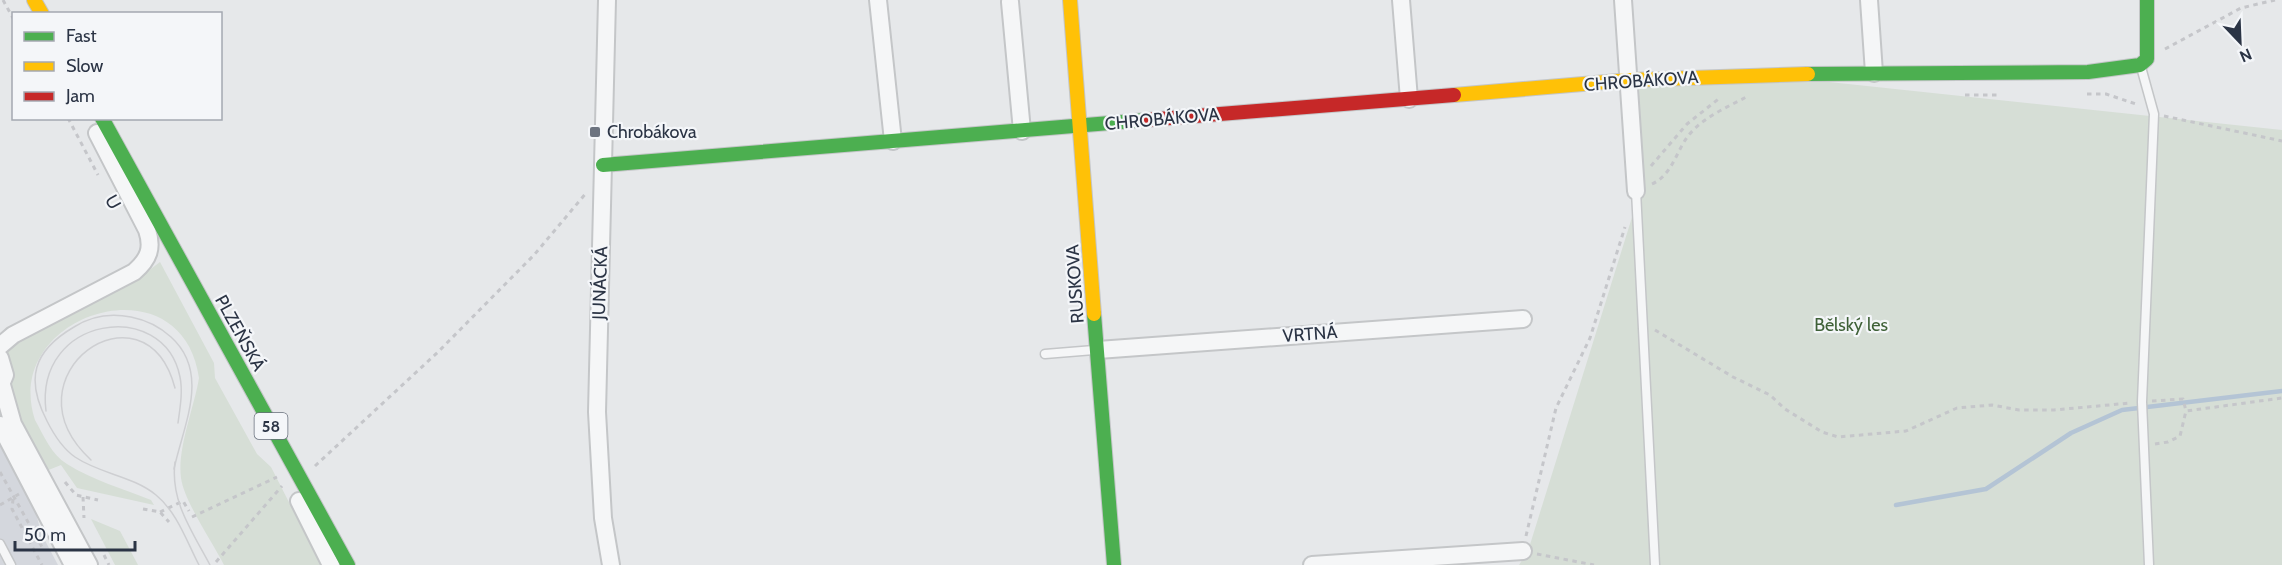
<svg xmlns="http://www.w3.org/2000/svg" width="2282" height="565" font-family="Cabin,sans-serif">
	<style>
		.built { fill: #d4d7dd }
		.green { fill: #d6ded6 }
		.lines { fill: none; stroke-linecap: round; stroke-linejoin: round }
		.stream { stroke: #b4c4d5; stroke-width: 4.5 }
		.lane-casing { stroke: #c4c6c8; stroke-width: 11 }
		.street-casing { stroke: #c4c6c8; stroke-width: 20 }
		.fast-casing { stroke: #c4c6c8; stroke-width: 16 }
		.slow-casing { stroke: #c4c6c8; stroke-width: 16 }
		.jam-casing { stroke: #c4c6c8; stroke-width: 16 }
		.path { stroke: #c5c6ca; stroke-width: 3; stroke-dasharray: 4.5 4.5; stroke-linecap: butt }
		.lane { stroke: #f5f6f7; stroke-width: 8 }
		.street { stroke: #f5f6f7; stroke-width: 16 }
		.fast { stroke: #4caf50; stroke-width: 14 }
		.slow { stroke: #ffc107; stroke-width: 14 }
		.jam { stroke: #c62828; stroke-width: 14 }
		.tram { stroke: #cecfd2; stroke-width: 1.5 }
		.poi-dot { fill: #6c737f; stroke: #f4f6f9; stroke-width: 2 }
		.labels { text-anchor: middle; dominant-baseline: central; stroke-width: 4.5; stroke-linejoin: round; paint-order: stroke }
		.shield { fill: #f4f6f9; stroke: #676e7b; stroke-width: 1.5 }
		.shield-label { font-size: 16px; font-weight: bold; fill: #2b3445 }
		.street-label { font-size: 18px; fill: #2b3445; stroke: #f4f6f9 }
		.poi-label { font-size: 18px; fill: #2b3445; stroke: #f4f6f9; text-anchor: start }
		.park-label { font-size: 18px; fill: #3f6138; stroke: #f4f6f9 }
	</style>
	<rect width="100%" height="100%" fill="#e6e8ea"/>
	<path class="built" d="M0,441L31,493L41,533L58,565H0Z"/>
	<g class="green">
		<path d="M1635,73L1782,77L2282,130V565H1519L1528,551L1638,198Z"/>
		<path d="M160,262L214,363L215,378L257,454L271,467L321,565H224C213,543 184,501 181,478C177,449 194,408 199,378C182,257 0,314 35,420C44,436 51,454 67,464C92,480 124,489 151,500L154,505L77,488L61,465L46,471C33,446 16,421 12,393C9,377 15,367 5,352L8,346L139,278Z"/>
		<path d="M91,519L120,531L138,565H115Z"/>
	</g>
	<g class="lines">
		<path class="stream" d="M1896,505L1986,489L2071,433L2122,410L2282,391"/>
		<g class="lane-casing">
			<g id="lane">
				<path d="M2141,67L2154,114L2142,402L2149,565"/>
				<path d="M1636,191L1655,565"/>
				<path d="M1045,354L1094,350"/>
				<path d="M0,544L11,565"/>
			</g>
		</g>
		<g class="street-casing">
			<g id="street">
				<path d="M607,0L597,412L603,518L611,565"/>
				<path d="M878,0L893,141"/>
				<path d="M1401,0L1409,99"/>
				<path d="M1623,0L1636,191"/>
				<path d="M1869,0L1874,73"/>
				<path d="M1010,2L1022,131"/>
				<path d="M0,346L13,335L134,272C149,259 153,248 147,230L97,133"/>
				<path d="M1098,350L1523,319"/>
				<path d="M0,358L5,375L0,387"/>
				<path d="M2,385L13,424L89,565"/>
				<path d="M0,425L73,565"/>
				<path d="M299,501L331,565"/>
				<path d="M1312,565L1523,551"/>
			</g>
		</g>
		<g class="fast-casing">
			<g id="fast">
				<path d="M1808,74L2088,72L2140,65L2147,59V0"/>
				<path d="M102,118L348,565"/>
				<path d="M603,165L1146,120"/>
				<path d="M1094,314L1114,565"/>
			</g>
		</g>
		<g class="slow-casing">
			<g id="slow">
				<path d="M34,0L42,14"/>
				<path d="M1070,0L1094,314"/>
				<path d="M1454,95L1630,80L1808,74"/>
			</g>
		</g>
		<g class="jam-casing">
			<path id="jam" d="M1146,120L1454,95"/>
		</g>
		<g class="path">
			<path d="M3,0L14,20"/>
			<path d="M2165,49L2241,8L2275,0"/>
			<path d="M2087,94H2106L2139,105"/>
			<path d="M1965,95H1997"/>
			<path d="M2164,116L2282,141"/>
			<path d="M68,118L98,175"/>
			<path d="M1651,166L1687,124L1721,97"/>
			<path d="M1652,184C1672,175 1676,152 1688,136C1703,117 1728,107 1748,96"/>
			<path d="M1655,330L1733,377L1770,395L1785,409L1822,432L1838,437L1906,431L1957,408L1992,405L2019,410H2054L2130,403"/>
			<path d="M2152,401L2183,399L2186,411"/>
			<path d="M2155,444L2168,442L2180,436L2186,411L2282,398"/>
			<path d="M315,466L438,352L534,255L587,192"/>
			<path d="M0,472L42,547"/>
			<path d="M65,482L76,495L98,500"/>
			<path d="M83,497L84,518"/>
			<path d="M13,499L12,509L42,565"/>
			<path d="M0,505L19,494"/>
			<path d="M143,509L160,512L169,522"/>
			<path d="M160,512L183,501L189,511"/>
			<path d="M192,517L277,477"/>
			<path d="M1526,536L1556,408L1590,338L1625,227"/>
			<path d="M1537,554L1594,565"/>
			<path d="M104,555L109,565"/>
			<path d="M216,562L282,486"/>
		</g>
		<use href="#lane" class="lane"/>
		<use href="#street" class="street"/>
		<use href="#fast" class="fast"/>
		<use href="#slow" class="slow"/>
		<use href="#jam" class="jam"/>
		<g class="tram">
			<path d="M46,411C34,316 164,297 180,377C183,392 180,408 178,423"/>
			<path d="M91,460C0,376 145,275 175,388"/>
			<path d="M175,462C170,501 192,531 210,565"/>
			<path d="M174,469C183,426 211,373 171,337C160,327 146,320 131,317C111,313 91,316 74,327C33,351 25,379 47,421C54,435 62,448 75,457C100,474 133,476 156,495C177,512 187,542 199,565"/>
		</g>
	</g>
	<rect class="poi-dot" x="589" y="126" width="12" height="12" rx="3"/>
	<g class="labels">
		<rect class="shield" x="254.5" y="413" width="33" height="26" rx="4.5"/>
		<g class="shield-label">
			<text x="271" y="426">58</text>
		</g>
		<g class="street-label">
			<text transform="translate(1641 81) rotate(-4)">CHROBÁKOVA</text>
			<text transform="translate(1162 119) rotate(-5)">CHROBÁKOVA</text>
			<text transform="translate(113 202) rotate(61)">U</text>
			<text transform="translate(600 283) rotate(-88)">JUNÁCKÁ</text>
			<text transform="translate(1075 284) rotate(-94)">RUSKOVA</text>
			<text transform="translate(240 333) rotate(61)">PLZEŇSKÁ</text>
			<text transform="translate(1310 334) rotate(-4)">VRTNÁ</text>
		</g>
		<g class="poi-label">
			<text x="607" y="132">Chrobákova</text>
		</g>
		<g class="park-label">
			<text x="1851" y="325">Bělský les</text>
		</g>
	</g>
	<rect x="12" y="12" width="210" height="108" fill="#f4f6f9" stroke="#a4a8b1" stroke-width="1.5"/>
	<rect x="24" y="32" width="30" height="9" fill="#4caf50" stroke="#a4a8b1" stroke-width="1.5"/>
	<text x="66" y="42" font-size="18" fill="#2b3445">Fast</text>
	<rect x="24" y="62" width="30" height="9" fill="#ffc107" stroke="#a4a8b1" stroke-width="1.5"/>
	<text x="66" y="72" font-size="18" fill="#2b3445">Slow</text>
	<rect x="24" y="92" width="30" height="9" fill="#c62828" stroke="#a4a8b1" stroke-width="1.5"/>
	<text x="66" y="102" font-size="18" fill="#2b3445">Jam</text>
	<g transform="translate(2240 42) rotate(157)" stroke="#f4f6f9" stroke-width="4.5" paint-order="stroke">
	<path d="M0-4.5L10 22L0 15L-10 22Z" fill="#2b3445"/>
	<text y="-9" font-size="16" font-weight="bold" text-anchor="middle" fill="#2b3445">N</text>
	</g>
	<path d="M15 541v9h120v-9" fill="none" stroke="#2b3445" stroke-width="3"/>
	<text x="24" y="541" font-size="18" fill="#2b3445" stroke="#f4f6f9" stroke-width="4.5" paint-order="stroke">50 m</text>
</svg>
